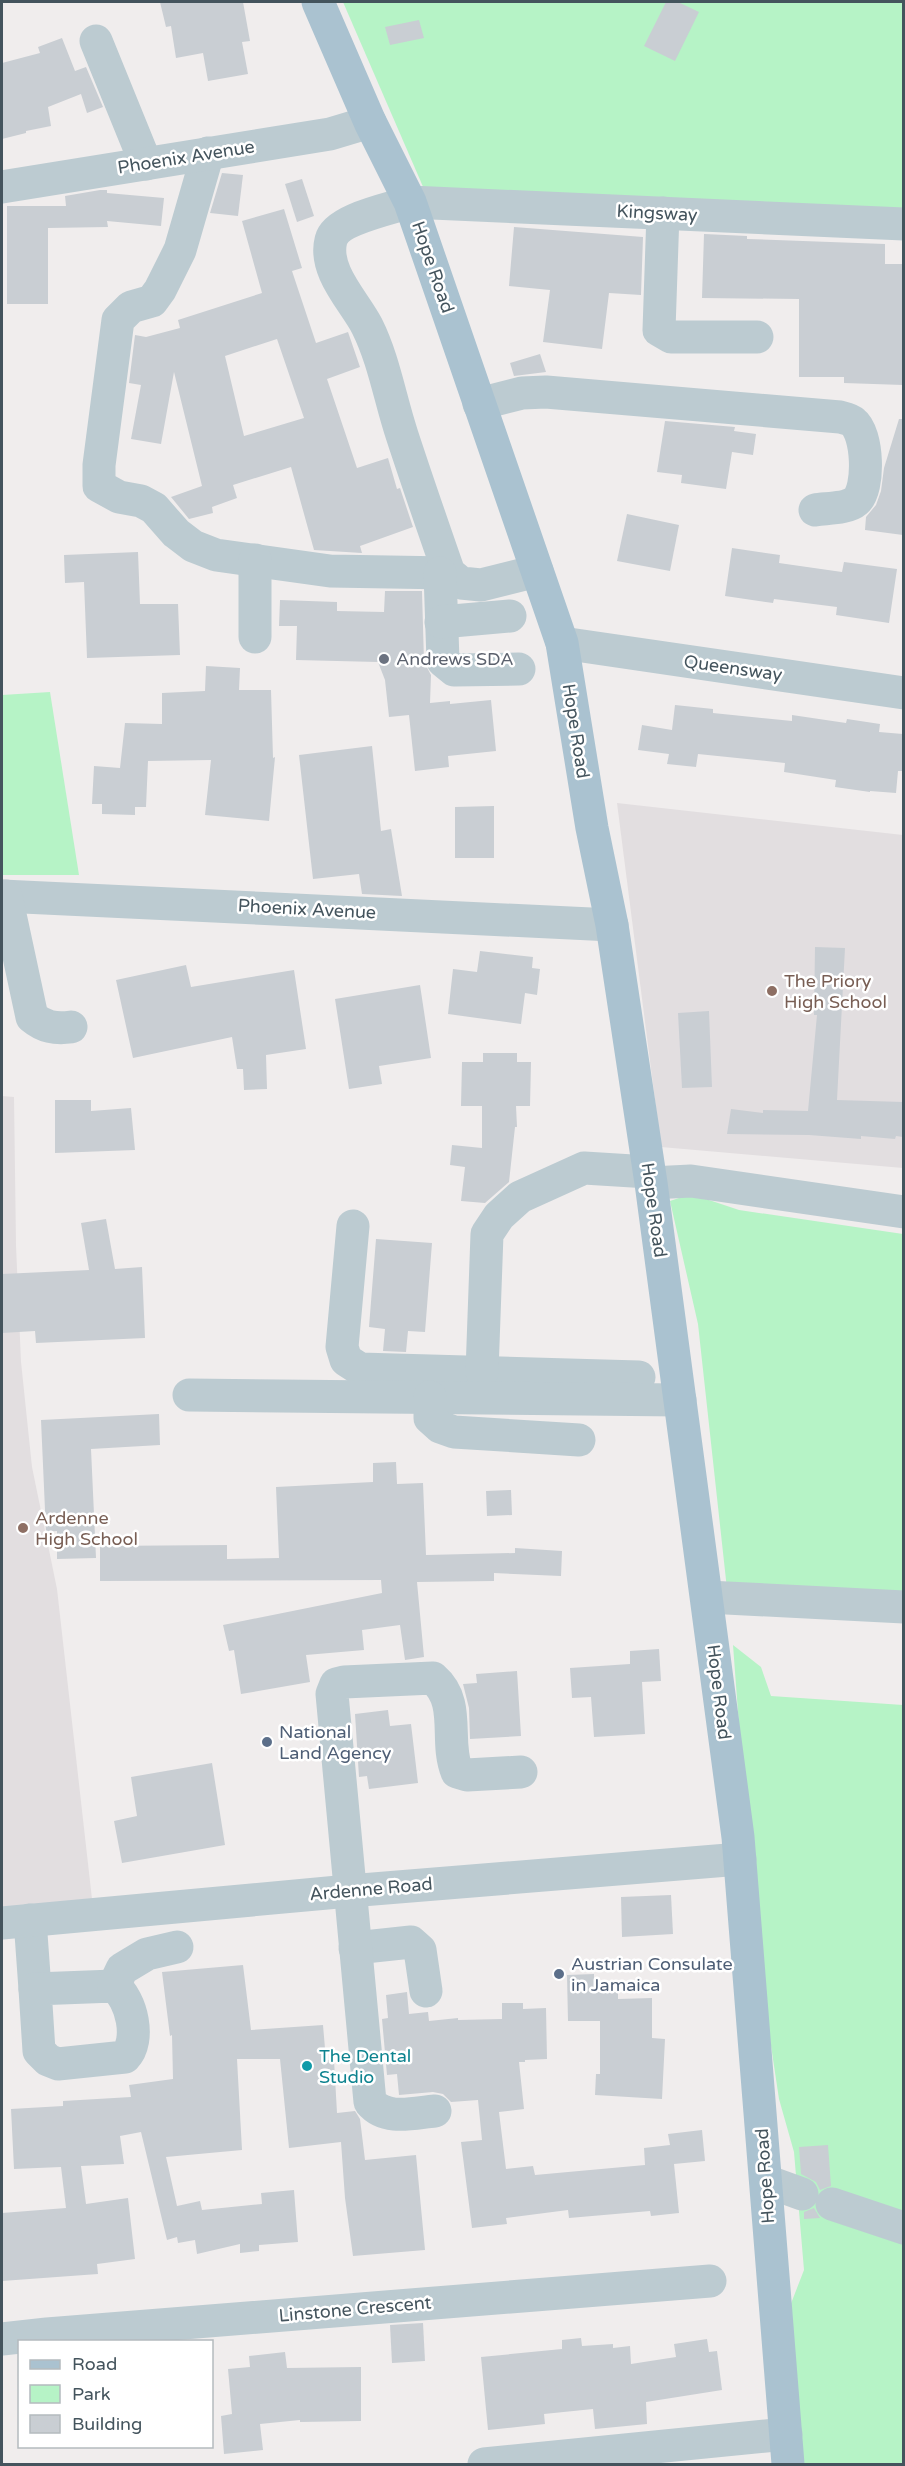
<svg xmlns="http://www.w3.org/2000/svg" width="905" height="2466" font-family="'Varela Round',sans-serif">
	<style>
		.education { fill: #e2dee0 }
		.green { fill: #b6f3c6 }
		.building { fill: #c9ced3; fill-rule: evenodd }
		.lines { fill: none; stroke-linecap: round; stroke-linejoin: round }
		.minor { stroke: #bccbd1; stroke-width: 33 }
		.major { stroke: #aac2d0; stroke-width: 33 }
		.worship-dot { fill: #6b7280; stroke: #fff; stroke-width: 2 }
		.education-dot { fill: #8d6e63; stroke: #fff; stroke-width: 2 }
		.service-dot { fill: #5c6f8a; stroke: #fff; stroke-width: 2 }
		.culture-dot { fill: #0f9aa8; stroke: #fff; stroke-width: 2 }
		.labels { text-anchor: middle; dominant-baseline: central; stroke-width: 5; stroke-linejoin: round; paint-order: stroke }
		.street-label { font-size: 18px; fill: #44545d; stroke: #fff }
		.worship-label { font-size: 18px; fill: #5b616d; stroke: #fff; text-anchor: start }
		.education-label { font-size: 18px; fill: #785e54; stroke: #fff; text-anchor: start }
		.service-label { font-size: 18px; fill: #4e5e75; stroke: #fff; text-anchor: start }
		.culture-label { font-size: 18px; fill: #0d838f; stroke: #fff; text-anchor: start }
	</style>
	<rect width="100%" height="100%" fill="#f0eded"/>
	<g class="education">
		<path d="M617,803L903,835V1168L661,1147Z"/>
		<path d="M2,1096L14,1097L16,1245L21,1362L32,1467L57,1589L92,1899L2,1908Z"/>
	</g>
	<g class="green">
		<path d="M343,2H903V211L424,189Z"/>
		<path d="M50,692L79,875H2V695Z"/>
		<path d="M691,1194L739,1210L903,1234V1599L727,1589L698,1324L670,1201Z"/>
		<path d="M733,1645L761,1667L771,1696L903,1705V2464H802L785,2319L804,2270L794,2152L779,2099L755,1939Z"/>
	</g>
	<g class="building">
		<path d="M160,2H243L250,41L242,42L248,74L208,81L203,53L176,58L171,26L166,27Z"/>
		<path d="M666,2H678L699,12L675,61L644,46Z"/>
		<path d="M419,20L424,38L390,45L385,27Z"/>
		<path d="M62,38L75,71L86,67L103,107L87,113L81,94L48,107L51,126L26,131V133L2,139V63L40,53L38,47Z"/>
		<path d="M222,173L243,175L238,216L210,213Z"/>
		<path d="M302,179L314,216L297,222L285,184Z"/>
		<path d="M100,190H107V193L164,198L161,226L107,221L108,227L48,228V304H7V206H66L65,196Z"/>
		<path d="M284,209L302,268L292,271L316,343L348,332L360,367L327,379L357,468L388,458L397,489L400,488L413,527L360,546L362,553L314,550L291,467L233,485L237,498L212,507L213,513L189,519L171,497L202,486L174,372L161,444L131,439L141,385L129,383L135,335L146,337L180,328L178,320L262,293L242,221ZM277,339L304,418L244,436L225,356Z"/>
		<path d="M514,227L643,237L641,295L609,293L602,349L543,342L550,290L509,286Z"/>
		<path d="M704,234L747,236V239L885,244V264H903V385L844,383V377H799V299L702,298Z"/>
		<path d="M540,354L546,372L514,376L510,363Z"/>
		<path d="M899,419H903V535L865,530L866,517L876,505L881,491L884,468Z"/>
		<path d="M665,421L735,427L734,431L756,434L753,455L732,452L726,489L681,483L682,475L657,472Z"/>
		<path d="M627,514L679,525L670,571L617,561Z"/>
		<path d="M732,548L780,555L779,563L842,572L844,562L897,569L889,623L836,615L837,607L774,599L773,603L725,596Z"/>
		<path d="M138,552L140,604H178L180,655L87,658L84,582L65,583L64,555Z"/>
		<path d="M385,591H422L424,662L431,675L430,703L450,701V704L491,700L496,751L448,756L449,767L415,771L409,715L389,717L385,680L378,662L296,660L297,626H279L280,600L337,602V611L384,612Z"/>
		<path d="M206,666L240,668L239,690H271L273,758L275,757L269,821L205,815L211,760L148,761L146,807H135V815L102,814V804H92L94,766L120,768L125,723L162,724V693L205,691Z"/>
		<path d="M675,705L713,709V713L792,721V715L846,723L847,719L880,724L879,732L903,734V771H898L896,793L870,791V792L835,787L836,780L784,772L785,763L698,754L696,767L667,764L669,754L638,750L642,725L672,730Z"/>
		<path d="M372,746L381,831L391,829L402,896L362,894L359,874L313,879L299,755Z"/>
		<path d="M494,806V858H455V807Z"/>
		<path d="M815,947L845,948L837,1100L903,1102V1137L896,1136L895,1139L861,1136V1139L809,1135L727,1134L731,1109L763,1113V1110L808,1111L817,1015H814Z"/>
		<path d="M480,951L533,957L532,968L540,969L537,995L525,993L521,1024L448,1014L453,969L477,972Z"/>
		<path d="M186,965L191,987L294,970L306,1049L266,1055L267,1089L244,1090L243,1069H237L232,1037L133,1058L116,980Z"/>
		<path d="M420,985L431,1058L379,1066L382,1084L349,1089L335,999Z"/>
		<path d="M709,1011L712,1087L682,1088L678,1013Z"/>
		<path d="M483,1053H517V1062H531L530,1106H516L517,1127H515L509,1182L485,1203L461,1201L465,1167L450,1165L452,1145L482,1148V1106H461L462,1062H483Z"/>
		<path d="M55,1100H91V1111L131,1108L135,1150L55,1153Z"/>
		<path d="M106,1219L115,1269L142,1267L145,1338L36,1343L35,1331L2,1333V1274L89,1270L81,1223Z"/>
		<path d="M376,1239L432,1243L425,1332L408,1331L406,1352L383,1351L385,1329L369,1327Z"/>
		<path d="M159,1414L160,1445L91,1449L96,1558L57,1559V1531L46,1532L41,1420Z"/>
		<path d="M396,1462L397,1484L423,1483L426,1555L515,1553V1548L562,1551L561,1576L494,1573V1581L417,1582L424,1657L405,1660L400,1625L362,1630L364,1650L306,1655L310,1682L241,1694L234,1650L229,1651L223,1625L382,1593L381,1580L100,1581V1546L227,1545V1559L279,1558L276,1487L373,1482V1463Z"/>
		<path d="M511,1490L512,1515L487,1516L486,1491Z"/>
		<path d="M659,1649L661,1681L642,1682L645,1734L594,1737L591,1697L572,1698L570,1668L630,1664V1651Z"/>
		<path d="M517,1671L521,1736L470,1739L469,1708L463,1684L477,1683L476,1674Z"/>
		<path d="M388,1710L390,1726L411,1724L418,1783L369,1789L367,1776L359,1777L355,1714Z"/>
		<path d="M212,1763L225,1845L122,1863L114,1821L137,1816L131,1777Z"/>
		<path d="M671,1895L673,1934L622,1937L621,1897Z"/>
		<path d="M243,1965L251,2030L323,2025L326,2060H334L337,2113L355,2111L360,2119L365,2160L416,2155L425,2250L353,2256L345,2198L341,2142L289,2148L280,2059H237L242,2150L166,2157L177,2206L200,2201L202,2210L262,2204L261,2193L294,2190L298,2242L259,2245V2251L240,2253V2244L197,2254L195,2240L178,2243L177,2237L167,2240L141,2132L120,2136L124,2164L81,2166L86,2204L128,2198L135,2259L97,2264L98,2274L2,2281V2213L66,2208L61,2167L14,2169L11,2109L63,2106V2101L131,2097L129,2085L173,2079L172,2035L170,2036L162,1972Z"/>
		<path d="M594,1974V1992L618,1991V1999L652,1998V2038L665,2039L662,2099L595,2095L596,2074H600V2021H568L567,1975Z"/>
		<path d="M407,1992L409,2014L428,2012L429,2021L458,2018V2020L502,2019V2003H523V2009L546,2008L547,2059L525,2060V2062H519L524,2109L499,2112L506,2169L533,2166L535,2175L645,2165L644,2148L670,2145L668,2134L702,2130L705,2161L674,2164L679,2213L651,2216L650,2211L569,2218L568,2210L506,2218L507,2224L472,2228L461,2142L482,2140L478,2100L451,2102L443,2094L433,2092L399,2095L397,2074L387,2075L382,2019L388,2018L386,1995Z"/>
		<path d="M828,2145L831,2186L820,2190L816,2182L801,2174L799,2147Z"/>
		<path d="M814,2208L820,2218L804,2219V2212Z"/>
		<path d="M423,2323L425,2361L392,2363L390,2325Z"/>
		<path d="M581,2338L582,2346L613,2344V2348L630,2346L631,2364L676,2357L674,2344L707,2339L709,2352L717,2351L722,2390L646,2402L647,2424L595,2429L593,2409L544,2414L545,2424L488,2430L481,2357L562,2349V2340Z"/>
		<path d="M285,2352L287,2368L361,2367V2421L300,2422V2420L260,2424L263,2450L224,2454L221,2416L232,2414L228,2369L250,2367L249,2356Z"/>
	</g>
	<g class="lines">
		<g class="minor">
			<path d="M96,41L146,164"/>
			<path d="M208,153L180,250L160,290L152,301L131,307L118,320L99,465V486L119,497L141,501L154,508L176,533L193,546L216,555L330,571L449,573"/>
			<path d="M2,187L330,134L370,122"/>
			<path d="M663,213L659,330L671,337H757"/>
			<path d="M479,404L522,393L546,392L840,417C844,418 850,419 853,422C868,433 870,489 856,501C847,509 826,508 815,510"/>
			<path d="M255,560V637"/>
			<path d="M537,571L481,585L461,583L449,573C433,527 417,481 402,435C390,399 384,360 367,326C354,301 323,271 331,240C336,219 390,209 410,202L904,224"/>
			<path d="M440,573L443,661L454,670L519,669"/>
			<path d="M441,622L510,616"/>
			<path d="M562,643L904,693"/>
			<path d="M2,896L612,925"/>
			<path d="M6,896L32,1017C44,1027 55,1029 71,1027"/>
			<path d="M651,1183L691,1181L904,1212"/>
			<path d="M353,1226L342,1347L346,1360L360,1369L639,1377"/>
			<path d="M482,1372L487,1234L499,1216L520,1197L584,1168L649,1172"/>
			<path d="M189,1395L680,1400"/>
			<path d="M430,1397V1418L440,1427L454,1432L579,1440"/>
			<path d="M707,1597L904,1607"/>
			<path d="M30,1920L35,1989"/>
			<path d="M2,1923L349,1891L740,1859"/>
			<path d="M355,1948L411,1942L420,1950L426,1991"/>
			<path d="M114,1986C132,1999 141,2041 125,2057L58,2064L48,2060L39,2051L35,1989Z"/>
			<path d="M114,1986L122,1969L147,1954L177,1947"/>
			<path d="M435,2111C413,2113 386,2121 370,2102L332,1694L336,1684L344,1682L433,1678C462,1703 444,1740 457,1772L467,1775L521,1772"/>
			<path d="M766,2181L802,2194"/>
			<path d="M832,2204L904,2228"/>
			<path d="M2,2339L47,2334L710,2281"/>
			<path d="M484,2464L786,2434"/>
		</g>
		<path class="major" d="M318,2L370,122L410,202L562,643L592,828L612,925L651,1183L738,1837L788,2464"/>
	</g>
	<circle class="worship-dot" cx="384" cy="659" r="6"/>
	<g class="education-dot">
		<circle cx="772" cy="991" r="6"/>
		<circle cx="23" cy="1528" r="6"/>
	</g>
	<g class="service-dot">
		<circle cx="267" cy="1742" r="6"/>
		<circle cx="559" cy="1974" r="6"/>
	</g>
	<circle class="culture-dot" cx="307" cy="2066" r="6"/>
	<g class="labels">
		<g class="street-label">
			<text transform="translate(186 157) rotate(-9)">Phoenix Avenue</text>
			<text transform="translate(657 213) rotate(3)">Kingsway</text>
			<text transform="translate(433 267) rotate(71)">Hope Road</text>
			<text transform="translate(733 668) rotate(8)">Queensway</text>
			<text transform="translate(576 731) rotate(81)">Hope Road</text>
			<text transform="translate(307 909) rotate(3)">Phoenix Avenue</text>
			<text transform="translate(654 1210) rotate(82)">Hope Road</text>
			<text transform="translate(719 1692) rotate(83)">Hope Road</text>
			<text transform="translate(371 1889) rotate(-5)">Ardenne Road</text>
			<text transform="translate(765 2176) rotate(-94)">Hope Road</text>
			<text transform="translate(355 2309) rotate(-5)">Linstone Crescent</text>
		</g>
		<g class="worship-label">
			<text x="396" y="659">Andrews SDA</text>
		</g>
		<g class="education-label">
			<text x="784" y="981">The Priory<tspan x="784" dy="21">High School</tspan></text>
			<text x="35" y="1518">Ardenne<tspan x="35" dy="21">High School</tspan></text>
		</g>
		<g class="service-label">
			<text x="279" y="1732">National<tspan x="279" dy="21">Land Agency</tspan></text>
			<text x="571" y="1964">Austrian Consulate<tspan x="571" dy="21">in Jamaica</tspan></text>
		</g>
		<g class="culture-label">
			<text x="319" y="2056">The Dental<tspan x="319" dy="21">Studio</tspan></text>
		</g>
	</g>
	<rect width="905" height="2466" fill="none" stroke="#44545d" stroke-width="6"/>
	<rect x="18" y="2340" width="195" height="108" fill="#ffffff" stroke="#b4bbbe" stroke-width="1.5"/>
	<rect x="30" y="2360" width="30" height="9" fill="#aac2d0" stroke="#b4bbbe" stroke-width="1.5"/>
	<text x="72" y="2370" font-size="18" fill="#44545d">Road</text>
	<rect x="30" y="2385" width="30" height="18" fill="#b6f3c6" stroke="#b4bbbe" stroke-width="1.5"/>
	<text x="72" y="2400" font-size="18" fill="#44545d">Park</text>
	<rect x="30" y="2415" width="30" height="18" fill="#c9ced3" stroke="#b4bbbe" stroke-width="1.5"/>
	<text x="72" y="2430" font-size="18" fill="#44545d">Building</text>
</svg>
